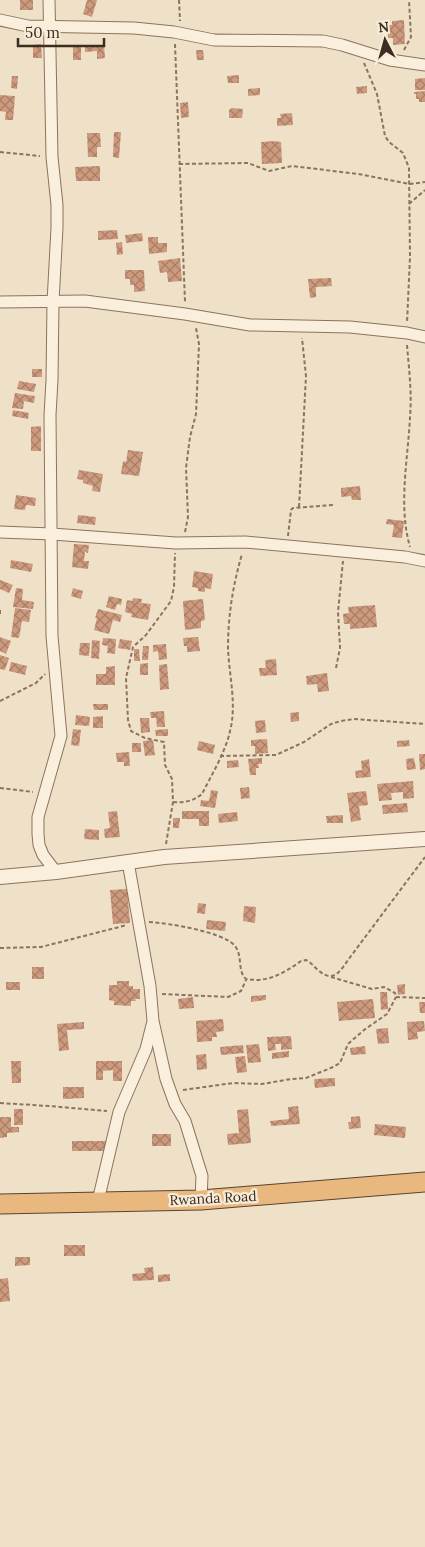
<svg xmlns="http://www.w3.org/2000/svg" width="425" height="1547" font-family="Lora,serif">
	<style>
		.building { fill: url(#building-cross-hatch) }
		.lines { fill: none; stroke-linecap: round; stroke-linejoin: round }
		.minor-casing { stroke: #8c735d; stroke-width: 13 }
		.tertiary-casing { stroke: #8c735d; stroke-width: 16 }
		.trunk-casing { stroke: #5a4230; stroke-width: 21 }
		.path { stroke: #8c735d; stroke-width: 2; stroke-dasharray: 4 2.5; stroke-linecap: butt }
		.minor { stroke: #faefdc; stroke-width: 11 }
		.tertiary { stroke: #faefdc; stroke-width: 14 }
		.trunk { stroke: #e8b87e; stroke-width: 19 }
		.labels { text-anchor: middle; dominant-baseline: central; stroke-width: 4.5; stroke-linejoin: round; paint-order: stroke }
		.street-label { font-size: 14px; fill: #3d2c20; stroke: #f7ecd8 }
	</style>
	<defs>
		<pattern id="building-cross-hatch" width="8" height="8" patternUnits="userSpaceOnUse" patternTransform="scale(1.25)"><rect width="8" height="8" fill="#ce9a7e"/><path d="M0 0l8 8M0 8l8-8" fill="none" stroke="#a87e67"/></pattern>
	</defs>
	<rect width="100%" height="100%" fill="#efe1c8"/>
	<g class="building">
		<rect x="20" y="0" width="13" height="10"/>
		<path d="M87,0H97L92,17L83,14Z"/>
		<path d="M404,20L405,44L393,45V38H388V25H392V21Z"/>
		<path d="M41,44L42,58H33V45Z"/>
		<path d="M104,45L105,58L97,59V51L85,52V46Z"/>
		<rect x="73" y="47" width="8" height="13"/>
		<path d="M196,50H203L204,60H197Z"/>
		<path d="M239,75V83H228L227,76Z"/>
		<path d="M12,76H18L17,89L11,88Z"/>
		<path d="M425,78V90H415V79Z"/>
		<path d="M367,86V93L357,94L356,87Z"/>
		<path d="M260,88V95L248,96V89Z"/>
		<path d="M425,91V102H419V99H416V94H414V92Z"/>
		<path d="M0,95L15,96L13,120H5L6,112L0,111Z"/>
		<path d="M188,102L189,117L181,118L180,103Z"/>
		<path d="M232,108L243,109L242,118H229V110Z"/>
		<path d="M292,113L293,125L277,126V118H281L280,114Z"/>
		<path d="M114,132H121L119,158L113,157Z"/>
		<path d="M87,133H100L101,147H97V157H88Z"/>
		<path d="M274,141L281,142L282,163L262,164L261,142Z"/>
		<path d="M100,166V181H76L75,167Z"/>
		<path d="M117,230L118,239L98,240V231Z"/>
		<path d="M142,233L143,241L126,243L125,235Z"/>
		<path d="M148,237H158V243H167V252L149,254Z"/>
		<path d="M122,242L123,254L117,255L116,243Z"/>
		<path d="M180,258L182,281L168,282L167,272L160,273L158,261Z"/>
		<path d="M125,270H144L145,291L134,292V285H130V279H125Z"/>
		<path d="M331,278L332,286L316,287V297L310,298L308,279Z"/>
		<rect x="32" y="369" width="10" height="8"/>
		<path d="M19,381L36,384L34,392L17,389Z"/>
		<path d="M15,393L35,396L34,403L24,401L23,409L12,408Z"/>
		<path d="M13,410L29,413L28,419L12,416Z"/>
		<path d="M41,426V451H31V427Z"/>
		<path d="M128,450L143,452L139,476L121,474L123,461L126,462Z"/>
		<path d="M79,470L103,474L100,492L92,491L93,486L83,483V480L77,479Z"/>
		<path d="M360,486L361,500H352L351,496L341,497V488Z"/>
		<path d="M16,495L36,498L35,506L26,505L25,510L14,509Z"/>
		<path d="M78,515L96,517L95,525L77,523Z"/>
		<path d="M387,519L404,521L402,538L392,537L394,525L386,524Z"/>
		<path d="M74,544L89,545L88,553L85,552L84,561H89L88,569L72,567Z"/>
		<path d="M11,560L33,564L31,572L10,568Z"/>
		<path d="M194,571L213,574L211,589L205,588V592L198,591V588L192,587Z"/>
		<path d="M0,580L13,585L9,593L0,589Z"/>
		<path d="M16,588L23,589L22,600L34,602L33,609L13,607Z"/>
		<path d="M73,588L83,591L81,599L71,596Z"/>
		<path d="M109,596L122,599L121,605L117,604L115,610L106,607Z"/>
		<path d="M133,598L142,599L141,603L151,604L148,620L131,617L132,614L125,612L127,600L132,601Z"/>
		<path d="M203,599L205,620L201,621V628L185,630L183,601Z"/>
		<path d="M375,605L377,627L350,629V624H344L343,614L349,613L348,607Z"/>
		<path d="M15,608L31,610L29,622L22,621L19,638L11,637Z"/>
		<path d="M98,609L122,615L120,622L113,620L109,634L94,630L97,618H95Z"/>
		<path d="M0,637L11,641L6,654L0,651Z"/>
		<path d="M198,637L200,651L187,652V646H184L183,638Z"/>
		<path d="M103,638L116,639L115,654L107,653L108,646L102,645Z"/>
		<path d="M120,639L132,641L130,650L118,648Z"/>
		<path d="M92,640L100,641L99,659L91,658Z"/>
		<path d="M80,643H90L89,656L79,655Z"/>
		<path d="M166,644L167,659L159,660L158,651L153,652V645Z"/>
		<path d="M143,646H149L148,660H142Z"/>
		<path d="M134,649H139L140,661H134Z"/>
		<path d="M0,655L9,658L5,670L0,669Z"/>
		<path d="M276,659L277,675L260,676L259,668H266L265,660Z"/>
		<path d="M11,662L27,666L25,675L9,671Z"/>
		<path d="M148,663V675H140V664Z"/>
		<path d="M167,664L169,689L160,690L159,665Z"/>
		<path d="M115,666V685H96V674H106V667Z"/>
		<path d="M327,673L329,691L318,692L317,684L307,685L306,676Z"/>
		<path d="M93,704H108V710H94Z"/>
		<path d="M164,711L165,727H157L156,718H151L150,712Z"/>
		<path d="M299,712V721L291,722L290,713Z"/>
		<path d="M76,715L90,717L89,726L75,725Z"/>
		<path d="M103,716V728H93V717Z"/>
		<path d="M140,718H149L150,732L141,733Z"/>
		<path d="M265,720L266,732L256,733L255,721Z"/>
		<path d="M73,729L81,730L79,746L71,745Z"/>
		<path d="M168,729V736H156L155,730Z"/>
		<path d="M267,739L268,753L255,754V746H251V740Z"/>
		<path d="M153,740L155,755L145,756L143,741Z"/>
		<path d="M409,740L410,746L397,747V741Z"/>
		<path d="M199,741L215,745L213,754L197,750Z"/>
		<rect x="132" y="743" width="9" height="9"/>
		<path d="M129,752L130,766H124V762H117L116,753Z"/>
		<path d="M419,754H425V769L420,770Z"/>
		<path d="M262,758V764H258L259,768H256V775H250L248,759Z"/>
		<path d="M414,758L416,769L407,770L406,759Z"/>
		<path d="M369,759L371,777L356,778L355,771L362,770L361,761Z"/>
		<path d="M238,760L239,767L227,768V761Z"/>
		<path d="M413,781L414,798L403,799V792L391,793L392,800L379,801L377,784Z"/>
		<path d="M249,787L250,798L241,799L240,788Z"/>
		<path d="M211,790L218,791L215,808L200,806L201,800L209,801Z"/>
		<path d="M366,791L368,805L359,806L361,820L351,822L347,793Z"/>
		<path d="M407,803L408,812L383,814L382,805Z"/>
		<path d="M117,811L120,837L105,838L104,829L110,828L108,812Z"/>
		<path d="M182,811H209V826H199V819H182Z"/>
		<path d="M237,812L238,821L219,823L218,814Z"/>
		<path d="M343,815V823H327L326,816Z"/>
		<path d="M173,818H180L179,828H173Z"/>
		<path d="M85,829L99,830V840L84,839Z"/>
		<path d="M127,889L130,923L113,924L110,890Z"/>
		<path d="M198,903L206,904L205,914L197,913Z"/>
		<path d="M244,906L256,907L255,923L243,921Z"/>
		<path d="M207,920L226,922L225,931L206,929Z"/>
		<rect x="32" y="967" width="12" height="12"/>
		<path d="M117,981H129V986H133V989H140V999H135L136,1001H131V1006L114,1005V1001L109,1000V985H117Z"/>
		<rect x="6" y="982" width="14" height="8"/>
		<path d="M405,984V994L398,995L397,985Z"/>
		<path d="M380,992H387L388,1009L381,1010Z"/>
		<path d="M266,995V1000L251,1002V996Z"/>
		<path d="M193,997L194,1008L179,1009L178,999Z"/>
		<path d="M373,999L375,1018L339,1021L337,1002Z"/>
		<path d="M419,1002H425V1013H420Z"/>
		<path d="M223,1019L224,1031L216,1032L217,1037H212V1041L197,1042L196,1021Z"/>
		<path d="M424,1021L425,1031L417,1032L418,1039L408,1040L407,1022Z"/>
		<path d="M84,1022V1029L67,1030L69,1050L59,1051L57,1024Z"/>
		<path d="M388,1028L389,1043L378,1044L376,1029Z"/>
		<path d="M291,1036L292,1049L281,1050V1044H275L276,1050L268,1051L267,1037Z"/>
		<path d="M259,1044L261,1062L248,1063L246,1045Z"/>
		<path d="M243,1045L244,1053L221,1055L220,1047Z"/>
		<path d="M365,1046L366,1054L351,1055L350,1048Z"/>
		<path d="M289,1051V1057L272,1059V1053Z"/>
		<path d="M206,1054L207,1069L197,1070L196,1055Z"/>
		<path d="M245,1056L247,1072L237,1073L235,1057Z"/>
		<path d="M11,1061H21V1083H12Z"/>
		<path d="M96,1061H122V1081H113V1070L103,1071V1080H96Z"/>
		<path d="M335,1078V1086L315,1088L314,1079Z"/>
		<path d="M63,1087H84V1098L63,1099Z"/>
		<path d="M298,1106L300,1124L271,1126L270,1121L289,1119L288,1107Z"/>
		<rect x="14" y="1109" width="9" height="16"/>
		<path d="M248,1109L251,1143L228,1145L227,1134L239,1133L237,1110Z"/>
		<path d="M360,1116L361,1128L349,1129L348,1122H351V1117Z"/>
		<path d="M0,1117H11V1127H19V1132L7,1133V1137L0,1138Z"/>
		<path d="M375,1124L406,1127L405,1138L374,1135Z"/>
		<rect x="152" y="1134" width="19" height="12"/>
		<path d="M72,1141H106L107,1151H72Z"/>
		<rect x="64" y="1245" width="21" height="11"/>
		<path d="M15,1257H30V1265L15,1266Z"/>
		<path d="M153,1267L154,1280L133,1281L132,1274L145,1273L144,1268Z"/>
		<path d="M170,1274V1281L158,1282V1275Z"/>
		<path d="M8,1278L10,1301L0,1302V1279Z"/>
	</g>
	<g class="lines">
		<g class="minor-casing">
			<g id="minor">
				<path d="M49,0L52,157L57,205V228L53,302L52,380L50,415L52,636L61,736L38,817V834L39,845L43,855L56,872"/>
				<path d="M0,20L28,26L134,28L174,32L214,40L323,41L342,45L390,60L425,65"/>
				<path d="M0,302L85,301L185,314L250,325L350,327L407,333L425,337"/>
				<path d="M0,532L52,534L176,543L245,542L405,557L425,561"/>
				<path d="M128,862L150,986L153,1021L166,1079L175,1104L185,1121L202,1176L201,1200"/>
				<path d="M98,1201L119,1112L146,1049L152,1025"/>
			</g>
		</g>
		<g class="tertiary-casing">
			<path id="tertiary" d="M0,877L56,872L164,857L425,839"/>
		</g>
		<g class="trunk-casing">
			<path id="trunk" d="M0,1204L201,1200L425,1182"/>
		</g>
		<g class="path">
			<path d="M179,0L180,21"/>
			<path d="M175,44L185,302"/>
			<path d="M404,50L411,37L409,0"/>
			<path d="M364,63L377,94L385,136L389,142L403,153L409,168L410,257L407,323"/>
			<path d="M0,152L40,156"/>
			<path d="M179,164L248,163L269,171L292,166L358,174L410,184L425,182"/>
			<path d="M409,204L425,190"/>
			<path d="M407,345C409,369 412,393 410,417C408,460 398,505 410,547"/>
			<path d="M299,507L306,376L302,338"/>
			<path d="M185,532L188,517L186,468L190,437L196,414L199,344L196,328"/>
			<path d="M288,536L291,510L293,508L333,505"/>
			<path d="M0,610V614"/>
			<path d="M336,668L340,648L338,612L343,561"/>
			<path d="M0,701L36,683L45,674"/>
			<path d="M220,756L276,755L304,742L331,724L341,721L354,719L425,724"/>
			<path d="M0,788L33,792"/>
			<path d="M173,802C185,803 193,801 202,794C211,776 226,751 230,731C237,705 229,675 228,648C228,615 233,585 242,554"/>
			<path d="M166,844L173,802L172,779L165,765L164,742L145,738L131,731L128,720L126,678L133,647L146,635L171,601L174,587L175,553"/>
			<path d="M149,922C168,923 224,932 235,946C243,956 237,971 246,979C268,983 284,973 301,961L306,960C311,962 314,967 318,970C335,985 341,969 351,956L425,857"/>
			<path d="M0,948L41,947L127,925"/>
			<path d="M331,977L372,989L384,987L395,993L396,997L425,998"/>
			<path d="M162,994L228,997L241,991L246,980"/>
			<path d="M183,1090L233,1083L262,1084L291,1079L306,1078L333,1067L340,1063L348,1044L364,1030L387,1014L396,997"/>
			<path d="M0,1103L49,1106L107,1111"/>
		</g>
		<use href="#minor" class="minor"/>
		<use href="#tertiary" class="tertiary"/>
		<use href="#trunk" class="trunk"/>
	</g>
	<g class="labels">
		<g class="street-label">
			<text transform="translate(213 1198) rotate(-3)">Rwanda Road</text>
		</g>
	</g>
	<g transform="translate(385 40) rotate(354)" stroke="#f7ecd8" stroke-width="4" paint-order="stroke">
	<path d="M0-4L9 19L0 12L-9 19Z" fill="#3d2c20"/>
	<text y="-8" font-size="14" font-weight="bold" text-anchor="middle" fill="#3d2c20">N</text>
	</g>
	<path d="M18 38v8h86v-8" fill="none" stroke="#3d2c20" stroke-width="2.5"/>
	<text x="25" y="38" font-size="15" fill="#3d2c20" stroke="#f7ecd8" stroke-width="4" paint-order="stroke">50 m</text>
</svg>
